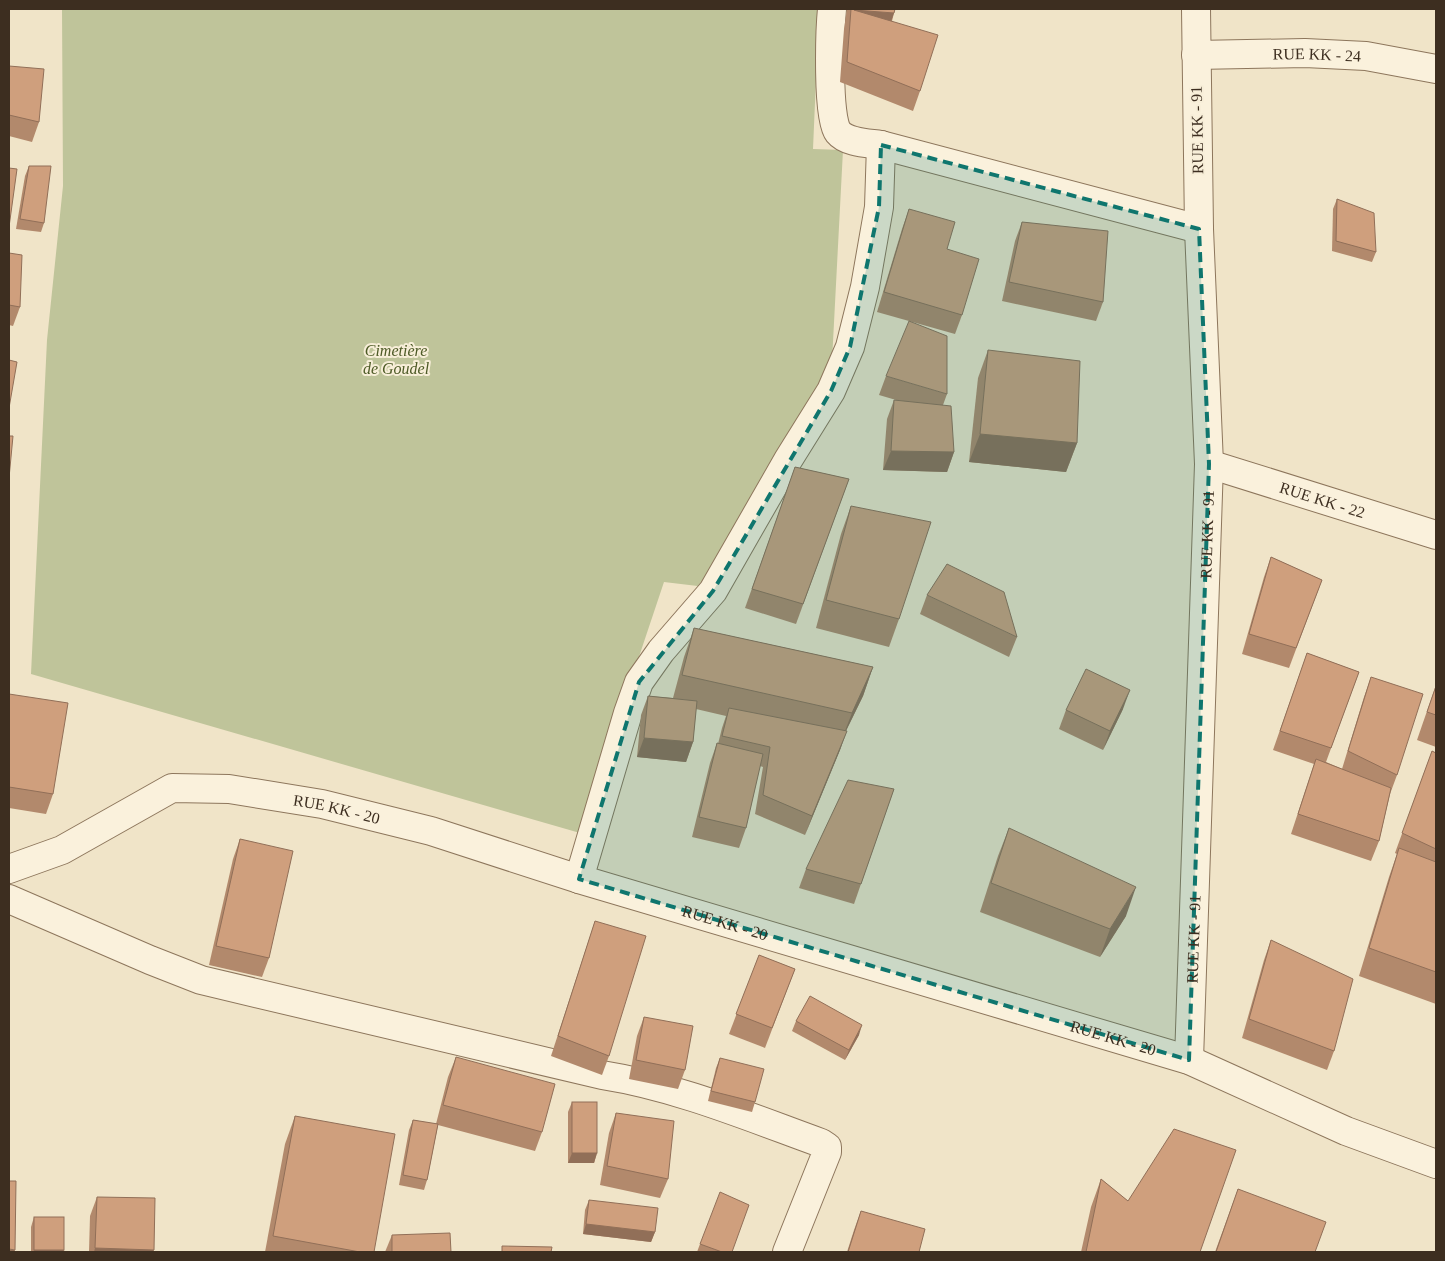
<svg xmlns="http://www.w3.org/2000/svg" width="1445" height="1261" font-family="'Times New Roman',serif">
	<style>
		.cemetery { fill: #bfc49a }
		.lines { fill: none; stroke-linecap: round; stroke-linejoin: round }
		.minor-casing { stroke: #8d765c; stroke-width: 30 }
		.minor { stroke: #faf1dc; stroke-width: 28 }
		.wall { fill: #b2896c }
		.shaded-wall { fill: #916f58 }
		.building { fill: #cf9f7d; stroke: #916f58 }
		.marked { fill: #0f766e; fill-opacity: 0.2; stroke: #0f766e; stroke-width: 4; stroke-dasharray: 10 6; stroke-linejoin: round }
		.labels { text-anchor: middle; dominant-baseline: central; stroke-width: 4; stroke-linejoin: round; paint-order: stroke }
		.street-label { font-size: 16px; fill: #3d2e20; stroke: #f7eed8 }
		.park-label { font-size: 16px; font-style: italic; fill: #4d5a26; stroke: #f7eed8 }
	</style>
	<rect width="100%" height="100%" fill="#f0e4c8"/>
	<path class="cemetery" d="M62,9H819L813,149L843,150L832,361L706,587L664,582L580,833L31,674L47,340L63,186Z"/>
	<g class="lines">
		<g class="minor-casing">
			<g id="minor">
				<path d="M832,9C830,29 827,119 838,132C847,143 868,143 881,145L1199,229"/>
				<path id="s1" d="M1196,55L1305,53L1366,56L1436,69"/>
				<path id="s2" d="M1209,464L1436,535"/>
				<path id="s3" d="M9,869L62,850L172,788L229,789L322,804L431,831L579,879L1189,1060L1346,1131L1436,1164"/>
				<path d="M579,879L628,713L639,682L661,651L713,591L788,460L831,391L850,347L865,287L879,207L881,145"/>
				<path d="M9,899L150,960L201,980L602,1075C678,1087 749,1117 821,1143L827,1147V1152L787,1252"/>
				<path id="s4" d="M1189,1060L1209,464L1199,229L1196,9"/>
			</g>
		</g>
		<use href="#minor" class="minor"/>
	</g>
	<g class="wall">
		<path d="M847,9H895L892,21L920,91L913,111L840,82L844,29Z"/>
		<path d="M9,66L39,122L32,142L9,136Z"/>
		<path d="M29,166L44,223L41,232L16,229L25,176Z"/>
		<path d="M1337,199L1376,252L1372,262L1332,251L1333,209Z"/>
		<path d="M909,209L962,315L955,334L877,312L902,229Z"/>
		<path d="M1022,222L1103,302L1096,321L1002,301L1015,241Z"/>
		<path d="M9,253L20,307L13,326L9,325Z"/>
		<path d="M988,350L1077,443L1066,472L969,462L978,378Z"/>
		<path d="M886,376L947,394L943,405L954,452L947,472L883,470L887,419L894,400H896L879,395Z"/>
		<path d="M795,467L849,479L796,624L745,608Z"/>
		<path d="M851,506L899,619L889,647L816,628L841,534Z"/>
		<path d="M1271,557L1322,580L1289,668L1242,654L1264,577Z"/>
		<path d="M927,595L1017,637L1009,657L920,614Z"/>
		<path d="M694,628L873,667L863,696L846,731L840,750L805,835L755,814L763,767L760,766L746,828L739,848L692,837L710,763L717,743L718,744L722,728L726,716L696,709L693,742L686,762L637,757L641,715L648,696L673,698L684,657Z"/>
		<path d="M1307,653L1359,672L1326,762L1342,769L1364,697L1371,677L1397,775L1390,794L1379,841L1371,861L1291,834L1314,764L1273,750Z"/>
		<path d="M1436,685V747L1417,740Z"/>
		<path d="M9,694L53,794L46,814L9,808Z"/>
		<path d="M1123,709L1103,750L1059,729L1066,710Z"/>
		<path d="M1432,751L1436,753V1004L1359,976L1389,877L1397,854L1395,853Z"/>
		<path d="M894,789L854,904L799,888L806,869Z"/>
		<path d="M1009,828L1126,916L1100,957L980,912L998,856Z"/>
		<path d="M240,839L269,958L262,977L209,965L233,859Z"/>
		<path d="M595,921L609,1056L602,1075L551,1056Z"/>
		<path d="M1271,940L1334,1051L1327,1070L1242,1038L1264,960Z"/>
		<path d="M759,955L795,969L765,1048L729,1034Z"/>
		<path d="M644,1017L685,1070L678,1089L629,1079L637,1036Z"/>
		<path d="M796,1021L859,1035L845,1060L792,1031Z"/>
		<path d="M456,1057L542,1132L535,1151L438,1125L427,1180L424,1190L399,1185L409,1130L413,1120L436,1124L448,1077Z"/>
		<path d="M720,1058L755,1102L752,1112L708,1101L716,1068Z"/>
		<path d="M572,1102L597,1153L594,1163H568V1112Z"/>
		<path d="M616,1113L668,1179L660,1198L600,1185L609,1133Z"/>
		<path d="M295,1116L374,1252H265L285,1144Z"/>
		<path d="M1101,1179L1128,1201L1200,1252H1081L1091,1207Z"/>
		<path d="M1238,1189L1315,1252H1215Z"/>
		<path d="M97,1197L153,1252H89L90,1216Z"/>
		<path d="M589,1200L655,1232L651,1242L583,1234L585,1210Z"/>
		<path d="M861,1211L919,1252H847L854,1230Z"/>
		<path d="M34,1217L64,1250L63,1252H31V1227Z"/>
		<path d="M392,1235L451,1252H385Z"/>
		<path d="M700,1244L732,1252H697Z"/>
	</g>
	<g class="shaded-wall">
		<path d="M854,10L894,13L887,33Z"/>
		<path d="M980,434L1077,443L1066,472L969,462Z"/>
		<path d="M891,451L954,452L947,472L883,470Z"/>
		<path d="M873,667L863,696L841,741L852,713Z"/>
		<path d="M1130,690L1123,709L1103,750L1110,731Z"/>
		<path d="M847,731L840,750L805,835L812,816Z"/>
		<path d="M644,738L693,742L686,762L637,757Z"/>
		<path d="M1136,887L1126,916L1100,957L1110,929Z"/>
		<path d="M862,1025L859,1035L845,1060L849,1050Z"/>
		<path d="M572,1153H597L594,1163H568Z"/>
		<path d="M586,1224L655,1232L651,1242L583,1234Z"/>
		<path d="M95,1248L154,1250L153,1252H94Z"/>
		<path d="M9,1249L15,1250L14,1252H9Z"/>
		<path d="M34,1250H64L63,1252H34Z"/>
	</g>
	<g class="building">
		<path d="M851,9H895L894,13L854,10L938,35L920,91L847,62Z"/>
		<path d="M9,66L44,69L39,122L9,115Z"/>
		<path d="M29,166H51L44,223L20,219Z"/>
		<path d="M9,168L17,169L9,227Z"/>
		<path d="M1337,199L1374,213L1376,252L1336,241Z"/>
		<path d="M909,209L955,222L947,249L979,259L962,315L884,292Z"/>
		<path d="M1022,222L1108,231L1103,302L1009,282Z"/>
		<path d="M9,253L22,255L20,307L9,305Z"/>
		<path d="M909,321L947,336V394L886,376Z"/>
		<path d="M988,350L1080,361L1077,443L980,434Z"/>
		<path d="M9,360L17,362L9,408Z"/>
		<path d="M894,400L951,406L954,452L891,451Z"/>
		<path d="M9,436H13L9,478Z"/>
		<path d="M795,467L849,479L803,604L752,589Z"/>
		<path d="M851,506L931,522L899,619L826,600Z"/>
		<path d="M1271,557L1322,580L1296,648L1249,634Z"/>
		<path d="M947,564L1004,592L1017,637L927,595Z"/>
		<path d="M694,628L873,667L852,713L682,675Z"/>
		<path d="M1307,653L1359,672L1331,748L1280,731Z"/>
		<path d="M1086,669L1130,690L1110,731L1066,710Z"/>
		<path d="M1371,677L1423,694L1397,775L1348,751Z"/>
		<path d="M1436,686V715L1427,712Z"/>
		<path d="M9,694L68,703L53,794L9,787Z"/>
		<path d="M648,696L697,701L693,742L644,738Z"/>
		<path d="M729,708L847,731L812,816L763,795L770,747L722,736Z"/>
		<path d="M717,743L763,754L746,828L699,817Z"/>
		<path d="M1432,751L1436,753V849L1402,833Z"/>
		<path d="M1316,759L1391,788L1379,841L1298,814Z"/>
		<path d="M848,780L894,789L861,884L806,869Z"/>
		<path d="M1009,828L1136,887L1110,929L991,883Z"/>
		<path d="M240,839L293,851L269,958L216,946Z"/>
		<path d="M1399,848L1436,862V972L1369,948Z"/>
		<path d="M595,921L646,936L609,1056L558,1036Z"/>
		<path d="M1271,940L1353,979L1334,1051L1249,1019Z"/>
		<path d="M759,955L795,969L772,1028L736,1014Z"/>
		<path d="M810,996L862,1025L849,1050L796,1021Z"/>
		<path d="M644,1017L693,1026L685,1070L636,1060Z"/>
		<path d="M456,1057L555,1084L542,1132L443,1105Z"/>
		<path d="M720,1058L764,1069L755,1102L711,1091Z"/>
		<rect x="572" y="1102" width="25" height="51"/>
		<path d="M616,1113L674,1121L668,1179L607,1166Z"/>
		<path d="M295,1116L395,1134L374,1252H360L273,1236Z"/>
		<path d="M413,1120L438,1124L427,1180L403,1175Z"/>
		<path d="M1174,1129L1236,1150L1200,1252H1086L1101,1179L1128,1201Z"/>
		<path d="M9,1181H16L15,1250L9,1249Z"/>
		<path d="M1238,1189L1326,1222L1315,1252H1216Z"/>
		<path d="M720,1192L749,1205L732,1252H722L700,1244Z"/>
		<path d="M97,1197L155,1198L154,1250L95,1248Z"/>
		<path d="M589,1200L658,1208L655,1232L586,1224Z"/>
		<path d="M861,1211L925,1229L919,1252H848Z"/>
		<rect x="34" y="1217" width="30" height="33"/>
		<path d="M450,1233L451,1252H392V1235Z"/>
		<path d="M502,1246L552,1247L551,1252H502Z"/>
	</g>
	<path class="marked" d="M881,145L1199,229L1209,464L1189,1060L579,879L639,682L713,591L831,391L850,347L879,207Z"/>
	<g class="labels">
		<g class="street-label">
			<text stroke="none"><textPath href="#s1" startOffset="121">RUE KK - 24</textPath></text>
			<text transform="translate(1197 130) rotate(-91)">RUE KK - 91</text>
			<text stroke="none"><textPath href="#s2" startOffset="119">RUE KK - 22</textPath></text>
			<text stroke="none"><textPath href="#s4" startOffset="526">RUE KK - 91</textPath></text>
			<text stroke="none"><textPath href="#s3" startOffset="349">RUE KK - 20</textPath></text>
			<text stroke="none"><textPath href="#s3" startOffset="754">RUE KK - 20</textPath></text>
			<text stroke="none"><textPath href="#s4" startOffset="121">RUE KK - 91</textPath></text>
			<text stroke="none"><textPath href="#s3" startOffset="1159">RUE KK - 20</textPath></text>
		</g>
		<g class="park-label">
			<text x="396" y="350">Cimetière<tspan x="396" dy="18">de Goudel</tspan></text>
		</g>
	</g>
	<rect width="1445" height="1261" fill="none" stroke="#3d2e20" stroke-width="20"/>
</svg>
